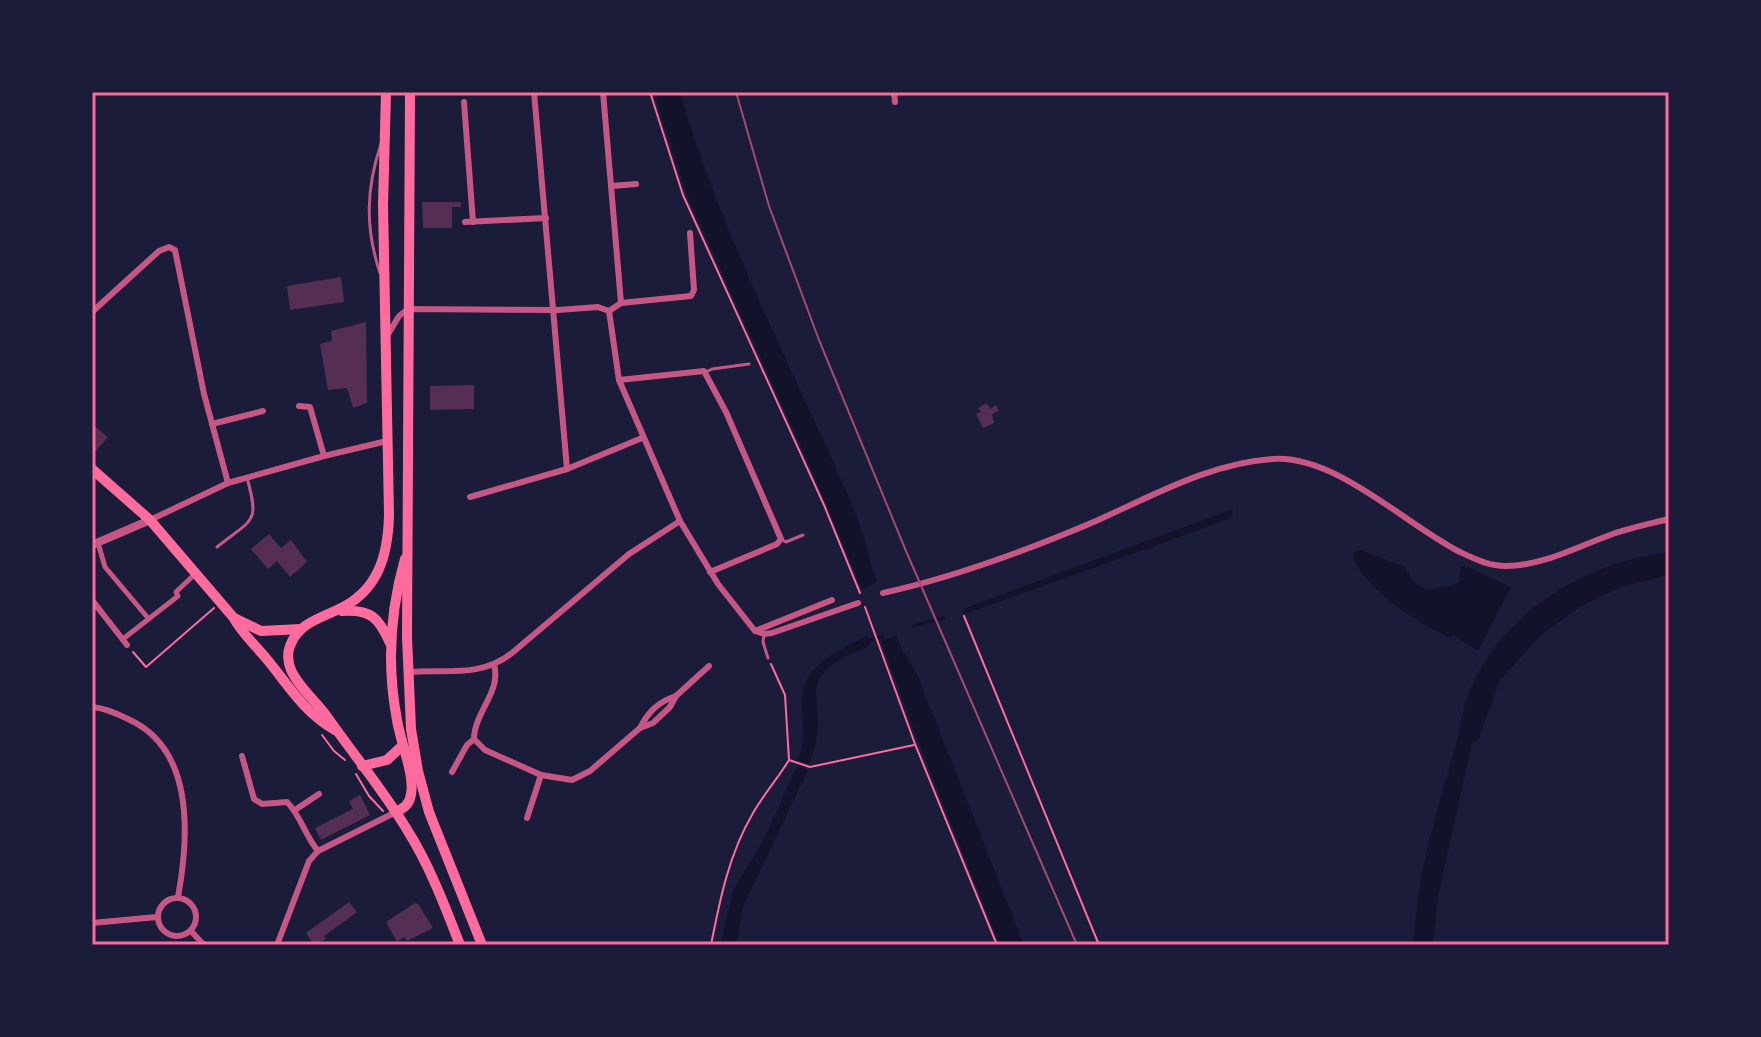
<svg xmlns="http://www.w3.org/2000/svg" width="1761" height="1037" font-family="'Open Sans',sans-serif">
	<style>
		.water { fill: #12122b }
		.pier { fill: #1b1b3a }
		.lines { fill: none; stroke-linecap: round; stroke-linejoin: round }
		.stream { stroke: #12122b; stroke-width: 3 }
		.building { fill: #542f53 }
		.path { stroke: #ff6b9d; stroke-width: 2 }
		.service { stroke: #c65784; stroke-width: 3 }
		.pedestrian { stroke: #c65784; stroke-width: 5 }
		.minor { stroke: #c65784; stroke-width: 6 }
		.tertiary { stroke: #c65784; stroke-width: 8 }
		.primary { stroke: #ff6b9d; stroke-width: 10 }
		.trunk { stroke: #ff6b9d; stroke-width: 10 }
		.tram { stroke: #a44b75; stroke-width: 2 }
		.neatline { fill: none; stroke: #ff6b9d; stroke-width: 3 }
	</style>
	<rect width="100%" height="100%" fill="#1b1b3a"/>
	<g class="water">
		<path d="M654,92H680C720,231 788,359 846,491C873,550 879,618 916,672L1024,945H1000L917,738L862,589L814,475L687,195Z"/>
		<path d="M1233,509L1232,517L1204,528L965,614L963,609Z"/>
		<path d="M1360,550L1405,567L1413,581L1423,588L1431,590L1459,583L1461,566C1471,566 1497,582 1511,587L1478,651L1453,635L1451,638C1419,624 1366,591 1353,557L1354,553Z"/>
		<path d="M1669,552V575L1622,587L1581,606L1541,635L1500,680L1478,740L1472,743L1438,896L1433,945H1413C1415,927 1416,908 1419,890C1427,841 1442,795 1455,748C1461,728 1462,707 1471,688C1505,610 1587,562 1669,552Z"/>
		<path d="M867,636L871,645C857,652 838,658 827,669C810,684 818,702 818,721C818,737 814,750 809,764L798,760C805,743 803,728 802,710C799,665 833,654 867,636Z"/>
		<path d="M797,767L808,770L744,904L736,945H720L733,891L763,841Z"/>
	</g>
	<path class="pier" d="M879,582L899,634L878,642L859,590Z"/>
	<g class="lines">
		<g class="stream">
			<path d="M913,626L944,618"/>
			<path d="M867,641L883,636"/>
		</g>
	</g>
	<g class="building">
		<path d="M422,202H461V207H452V228H423Z"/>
		<path d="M341,277L344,302L290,310L287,286Z"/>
		<path d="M366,322L367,403L353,408L347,388L328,390L320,344L332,341L331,331Z"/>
		<path d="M474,385V409L430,410V386Z"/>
		<path d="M987,403L990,409L996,405L999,411L992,414L994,423L983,428L976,414L981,412L978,408Z"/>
		<path d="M92,424L108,437L96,451L92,448Z"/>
		<path d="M269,534L281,548L291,540L307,562L290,577L277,561L268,569L251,549Z"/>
		<path d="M360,795L370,815L321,840L315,828L353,809L349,801Z"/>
		<path d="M349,902L357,912L324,936L326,939L314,945L306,933Z"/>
		<path d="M415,903L418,904L433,928L407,941L404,937L397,942L386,922Z"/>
	</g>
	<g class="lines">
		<g class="path">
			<path d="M650,92L683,195L824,505L860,593"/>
			<path d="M865,607L915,744L997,945"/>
			<path d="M964,616L1099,945"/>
			<path d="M133,652L146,667L214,608"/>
			<path d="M322,735L334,751L345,760"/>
			<path d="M789,760L810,767L914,745"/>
			<path d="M356,774L369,796L383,811"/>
			<path d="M711,945C720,899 729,854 753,813C764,794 778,778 789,760L785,695L771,664"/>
		</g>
		<g class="service">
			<path d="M380,273C365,228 366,188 381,144"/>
			<path d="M706,372L712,369L749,364"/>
			<path d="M781,539L786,542L803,535"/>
			<path d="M217,547C253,518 260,524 247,478"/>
			<path d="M764,634L763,642L768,658"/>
		</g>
		<g class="pedestrian">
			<path d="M98,543L105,567L148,618"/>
			<path d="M123,639L178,596L176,592L195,574"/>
		</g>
		<g class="minor">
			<path d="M534,92L567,469"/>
			<path d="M603,92L621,303"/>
			<path d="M894,92L895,102"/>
			<path d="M464,102L473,222"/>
			<path d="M612,186L636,184"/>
			<path d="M465,222L546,218"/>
			<path d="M609,311L619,380L680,521L718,584L755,631L764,634L772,633L858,603"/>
			<path d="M609,311L621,303L691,296L694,290L690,233"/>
			<path d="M92,312L159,251L169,247L175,250L204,394L228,483"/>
			<path d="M387,336L399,316L408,309L558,310L598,307L609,311"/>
			<path d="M619,380L704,371L726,412L781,539L777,544L710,572"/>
			<path d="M299,406L310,407L324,456"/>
			<path d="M212,424L263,411"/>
			<path d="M470,497L567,469L642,438"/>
			<path d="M150,520L228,483L324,456L387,441"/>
			<path d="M883,593C956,577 1028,550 1096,521C1152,496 1210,463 1273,459C1336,455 1405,524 1460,552C1475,559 1489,566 1506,566C1542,566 1577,547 1610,535C1629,528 1649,524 1669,519"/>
			<path d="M92,600L127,645"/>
			<path d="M755,631L832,600"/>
			<path d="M409,672C447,669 480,678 512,653L629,554L680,521"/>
			<path d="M92,707C105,708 116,713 128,719C195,749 189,837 178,897"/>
			<path d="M640,728C648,712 658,702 676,696"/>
			<path d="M474,739L485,750L541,775L572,780L590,771L640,728L653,723L670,707L676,696L709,666"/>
			<path d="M242,756L254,799L262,804L287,802C301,816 305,836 318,851"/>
			<path d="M452,772L467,745L474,739C474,713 502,691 494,665"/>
			<path d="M295,810L319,794"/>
			<path d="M527,818L541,775"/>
			<circle cx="177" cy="917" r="19"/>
			<path d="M92,923L157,917"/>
			<path d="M191,931L204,945"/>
			<path d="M277,945L309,861L318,851L396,812"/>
		</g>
		<path class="tertiary" d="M92,545L150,520"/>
		<g class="primary">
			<path d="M92,469L150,520L233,617C241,632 253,643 265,657C287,683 304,713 335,730"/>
			<path d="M234,618L261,631L301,629"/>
		</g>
		<g class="trunk">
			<path d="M386,92L383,205L389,515C388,556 378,592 337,610C318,619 298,624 290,646C287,653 288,663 291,670C299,688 317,702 328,718C354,755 383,790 406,828C429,864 445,906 460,945"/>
			<path d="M410,92L407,637L411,729L418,771L429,812L482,945"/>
			<path d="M342,611C371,609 379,618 390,643"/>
			<path d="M362,766L387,760L402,746"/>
			<path d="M396,812C404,808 410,804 411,794C415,775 400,741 397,720C387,667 390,611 405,559"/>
		</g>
		<path class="tram" d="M736,92L769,206L819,340L906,551L1077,945"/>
	</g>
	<rect width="1761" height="1037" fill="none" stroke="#1b1b3a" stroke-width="188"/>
	<rect x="94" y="94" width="1573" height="849" class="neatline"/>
</svg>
